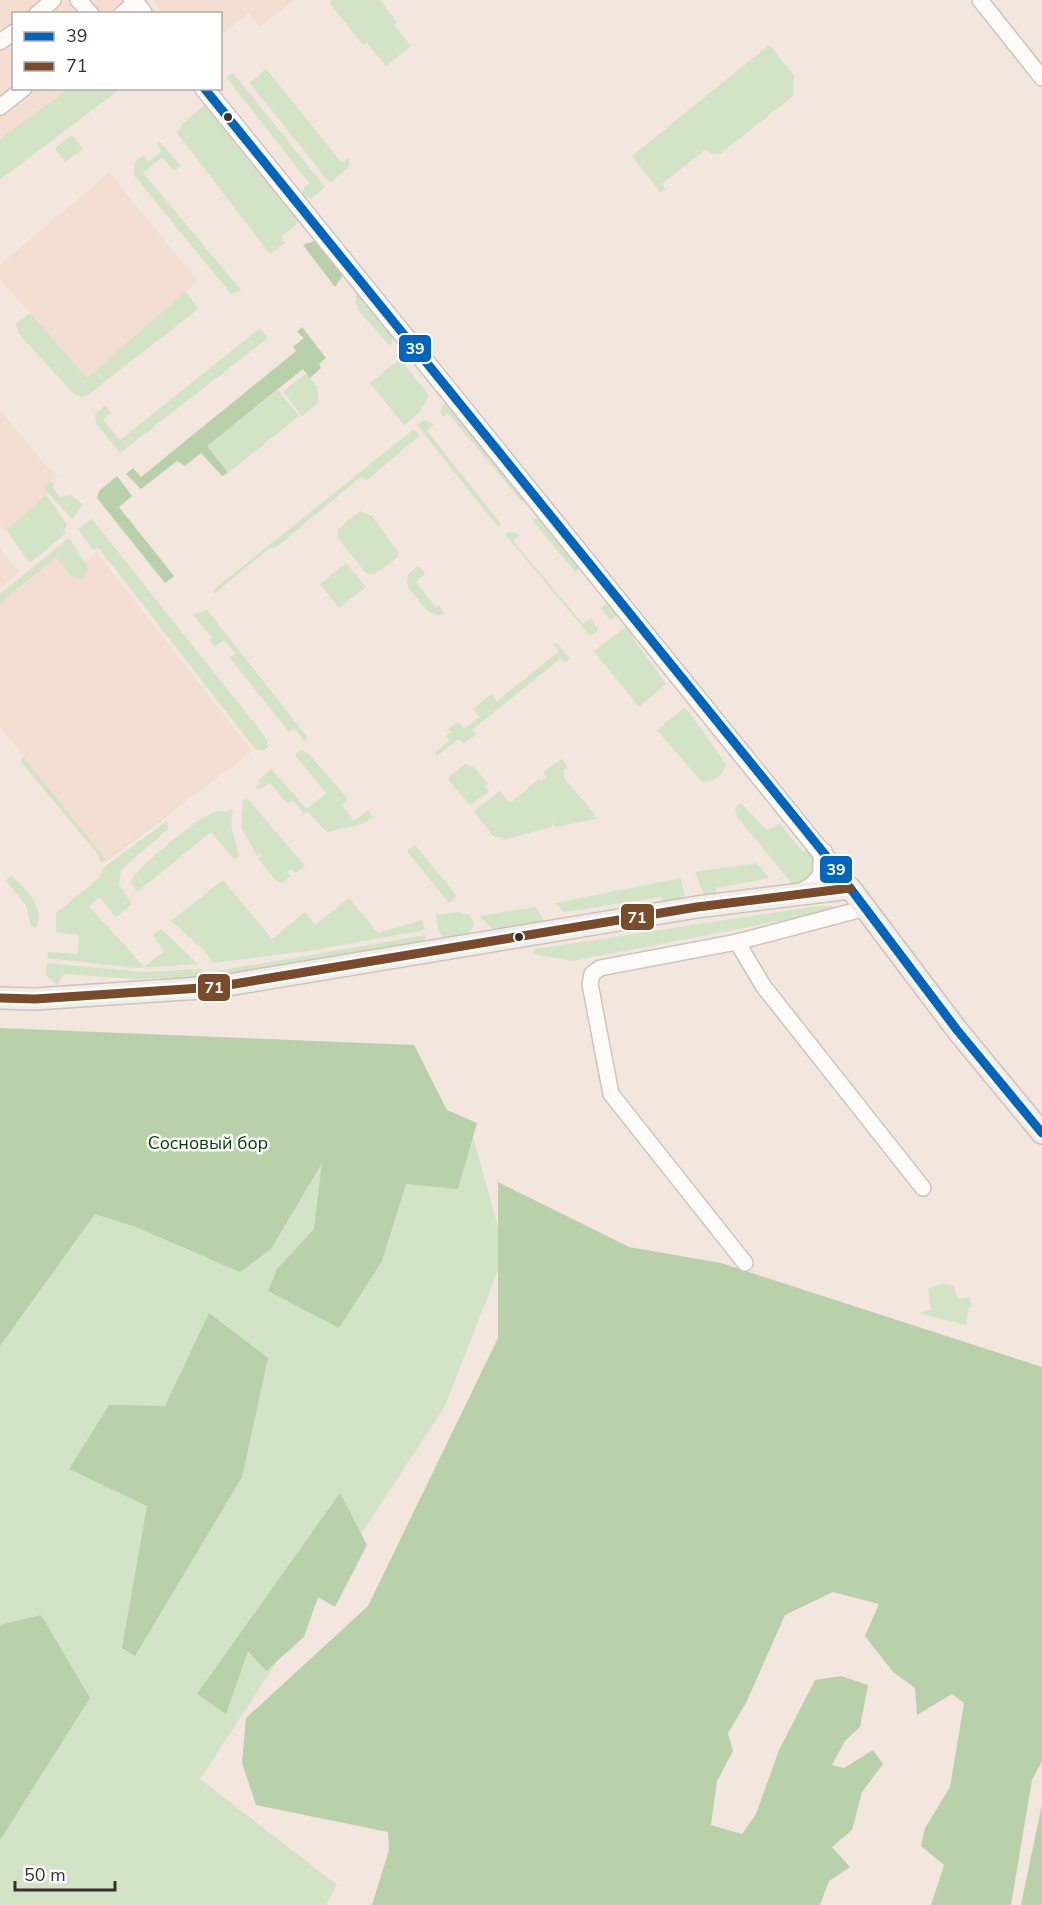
<svg xmlns="http://www.w3.org/2000/svg" width="1042" height="1905" font-family="'Nunito Sans',sans-serif">
	<style>
		.built { fill: #f4ddd1 }
		.green { fill: #d3e3c6 }
		.forest { fill: #b9d1ab }
		.lines { fill: none; stroke-linecap: round; stroke-linejoin: round }
		.minor-casing { stroke: #cec4be; stroke-width: 18 }
		.tertiary-casing { stroke: #cec4be; stroke-width: 21 }
		.secondary-casing { stroke: #cec4be; stroke-width: 24 }
		.minor { stroke: #fdfbfa; stroke-width: 15 }
		.tertiary { stroke: #fdfbfa; stroke-width: 18 }
		.secondary { stroke: #f0ece7; stroke-width: 21 }
		.bus-1-casing { stroke: #fff; stroke-width: 14 }
		.bus-2-casing { stroke: #fff; stroke-width: 14 }
		.bus-1 { stroke: #0065bd; stroke-width: 9 }
		.bus-2 { stroke: #7a4b2a; stroke-width: 9 }
		.bus-dot { fill: #39302c; stroke: #fff; stroke-width: 2 }
		.labels { text-anchor: middle; dominant-baseline: central; stroke-width: 5; stroke-linejoin: round; paint-order: stroke }
		.park-label { font-size: 18px; fill: #033d00; stroke: #fff }
		.line-badge { stroke: #fff; stroke-width: 2 }
		.badge-label { font-size: 16px; text-anchor: middle; font-weight: bold; fill: #fff }
	</style>
	<rect width="100%" height="100%" fill="#f3e6df"/>
	<g class="built">
		<path d="M0,0H132L143,13L14,14V88L81,89L0,146Z"/>
		<path d="M153,0H294L260,27L249,13L221,35L220,14L164,13Z"/>
		<path d="M109,173L198,281L87,378L0,279V265Z"/>
		<path d="M0,410L44,464L58,475L44,488L48,494L4,531L0,525Z"/>
		<path d="M0,548L19,572L0,588Z"/>
		<path d="M97,553L252,751L106,861L0,726V603L56,557L71,576Z"/>
	</g>
	<g class="green">
		<path d="M331,0H380L397,22L394,25L411,46L386,66L367,43L363,45L330,4Z"/>
		<path d="M769,45L794,75L793,96L720,154L710,153L706,149L662,184L666,190L660,192L632,156Z"/>
		<path d="M266,69L342,163L349,158V167L330,183L250,83Z"/>
		<path d="M233,73L325,187L312,198L302,197L304,188L309,183L227,78Z"/>
		<path d="M70,88L120,89L0,180V139Z"/>
		<path d="M205,105L299,222L281,237L285,243L270,254L177,133L183,123Z"/>
		<path d="M72,135L83,149L65,162L55,148Z"/>
		<path d="M160,142L181,166L174,171L162,157L143,173L241,290L231,294L134,175L135,162L143,155L148,162L161,152L157,144Z"/>
		<path d="M186,291L198,309L89,394L82,397L73,393L19,334L16,324L30,313L87,378Z"/>
		<path d="M358,294C370,300 399,334 390,346L357,309L356,296Z"/>
		<path d="M260,328L268,338L120,453L96,423L95,415L105,405L111,413L103,420L120,440Z"/>
		<path d="M400,359L429,396L418,414L404,425L370,383Z"/>
		<path d="M306,373L317,387L318,403L302,416L283,392Z"/>
		<path d="M278,390L299,416L228,473L206,446Z"/>
		<path d="M444,404L451,409L524,498L521,501L448,413L443,417L440,412Z"/>
		<path d="M424,420L434,424L427,431L501,524L498,527L417,425Z"/>
		<path d="M414,429L419,436L366,481L362,476L274,549L271,547L215,593L212,591Z"/>
		<path d="M51,482L55,484L52,487L60,497L72,495L83,505L72,519L44,488Z"/>
		<path d="M46,495L67,525L64,530L66,533L30,563L6,530Z"/>
		<path d="M360,511L372,516L399,553L397,558L373,575L365,572L338,538V529Z"/>
		<path d="M535,518H540L618,613L617,616L610,620L601,608L608,602L580,568L575,572L532,520Z"/>
		<path d="M92,519L267,739L268,747L264,750L255,749L98,547L93,550L78,529Z"/>
		<path d="M512,532L520,535L513,541L583,624L591,618L598,629L596,633L590,636L505,534Z"/>
		<path d="M69,538L89,569L82,579L71,576L56,557L0,603V594Z"/>
		<path d="M346,563L366,587L339,608L320,584Z"/>
		<path d="M418,566L425,574L416,582L436,608L439,605L445,614C429,620 418,599 409,588L407,583L408,575Z"/>
		<path d="M207,610L308,738L304,741L294,728L289,732L230,658L235,653L224,640L215,647L209,640L212,637L193,615Z"/>
		<path d="M628,625L635,634L632,637L666,684L639,707L594,651Z"/>
		<path d="M553,643L558,644L570,659L565,663L560,659L472,730L476,735L463,743L459,739L437,756L435,752L450,740L446,736L451,732L448,729L458,722L464,729L479,717L474,709L491,694L497,701L559,651Z"/>
		<path d="M685,707L726,764C723,776 714,782 702,782L657,730Z"/>
		<path d="M301,750L308,753L348,799L342,805L354,821L368,810L373,817L362,824L327,832L308,812L304,814L293,800L288,804L270,783L258,790L256,787L261,783L259,780L271,769L307,809L326,793L295,755Z"/>
		<path d="M23,756L106,860L167,815L166,817L106,861L101,862L97,853L21,762Z"/>
		<path d="M562,759L568,767L564,770V778L594,813L596,819L555,827L553,822L552,827L506,839L493,836L474,811L500,791L510,803L539,779L541,781L547,777L543,772Z"/>
		<path d="M465,764L474,767L488,784L485,786L489,792L470,805L449,781V777Z"/>
		<path d="M248,799L305,866L296,873L291,869L287,872L291,876L282,883L275,880L259,859L262,856L260,853L257,856L241,827L243,800Z"/>
		<path d="M741,803L767,830L780,824L803,852L807,849C817,857 818,869 811,879L794,886L737,817L735,808Z"/>
		<path d="M230,809L233,810L231,824L239,857L234,859L211,832L137,892L131,882C134,869 200,816 215,812C219,810 225,812 229,812Z"/>
		<path d="M167,821L168,829L121,870L119,885L132,904L116,917L99,897L89,906L144,967L164,951L153,935L161,929L198,964L136,968L47,958L48,952L78,954L79,935L56,932V913L99,878L103,868Z"/>
		<path d="M415,845L457,896L449,903L407,851Z"/>
		<path d="M757,863L769,878L716,888V897L704,895L695,872Z"/>
		<path d="M11,875C26,889 46,907 36,928L31,926L26,905L6,881Z"/>
		<path d="M681,878L684,895L681,902L664,907L662,897L564,912L555,903Z"/>
		<path d="M223,880L272,939L305,912L315,925L349,898L378,933L422,920L425,930L308,951L213,963L205,951L171,921Z"/>
		<path d="M817,906H832L835,911L819,916L815,914L573,961L533,954L536,949Z"/>
		<path d="M536,907L545,922L531,934L527,924L506,929L503,939L479,916Z"/>
		<path d="M458,912L470,915L474,924C469,938 459,938 445,940L438,931L436,915Z"/>
		<path d="M426,935L424,943L227,978L217,971Z"/>
		<path d="M47,963L141,972L201,969L206,978L192,988L185,977L138,979L64,974L57,985L46,975Z"/>
		<path d="M404,1086L473,1137L505,1252L445,1406L200,1779L337,1885L326,1905H0V1156L294,1190Z"/>
		<path d="M942,1284L953,1285L958,1299L969,1297L972,1307L968,1308L966,1325L918,1313L931,1310L928,1288Z"/>
	</g>
	<g class="forest">
		<path d="M314,241L320,243L343,275L335,287L303,245Z"/>
		<path d="M302,327L326,358L319,364L321,368L310,378L303,369L207,446L228,473L222,476L201,453L185,466L177,461L141,489L126,474L133,468L141,477L296,351L293,347L304,338L297,332Z"/>
		<path d="M117,476L132,496L119,507L174,576L165,583L97,498L99,491Z"/>
		<path d="M0,1028L414,1045L447,1110L477,1123L458,1189L406,1184L382,1261L339,1328L268,1291L277,1269L314,1229L322,1163L271,1249L240,1272L136,1227L95,1214L0,1346Z"/>
		<path d="M498,1182L629,1247L721,1263L1042,1367V1761L1032,1780L1011,1905H931L944,1865L921,1846L925,1828L950,1787L964,1703L952,1694L917,1715L915,1688L893,1672L865,1636L879,1604L833,1592L785,1615L746,1703L728,1733L733,1751L717,1781L711,1825L742,1834L756,1814L779,1750L815,1680L841,1676L868,1685L860,1727L845,1741L832,1765L844,1768L873,1750L883,1764L862,1792L852,1830L832,1847L850,1867L829,1881L820,1905H372L389,1850L388,1832L256,1805L242,1763L246,1718L368,1606L498,1338Z"/>
		<path d="M209,1313L268,1358L242,1477L135,1656L122,1648L147,1506L69,1469L109,1405L165,1406Z"/>
		<path d="M340,1493L367,1545L335,1607L318,1597L304,1637L266,1671L248,1651L226,1714L197,1694Z"/>
		<path d="M41,1615L90,1698L0,1840V1625Z"/>
		<path d="M1042,1804V1905H1021Z"/>
	</g>
	<g class="lines">
		<g class="minor-casing">
			<g id="minor">
				<path d="M78,0L91,14"/>
				<path d="M980,0L1042,78"/>
				<path d="M37,14L53,0"/>
				<path d="M122,14L135,3"/>
				<path d="M0,42L14,32"/>
				<path d="M0,107L24,88"/>
				<path d="M737,942L764,987L923,1188"/>
				<path d="M745,1263L611,1094L590,984L592,974L600,968L737,942L866,908"/>
			</g>
		</g>
		<g class="tertiary-casing">
			<g id="tertiary">
				<path d="M133,0L143,14"/>
				<path d="M204,88L850,888"/>
				<path d="M800,893L812,887L822,876L823,852"/>
			</g>
		</g>
		<g class="secondary-casing">
			<path id="secondary" d="M0,998L35,999L216,987L697,907L850,888L957,1030L1042,1133"/>
		</g>
		<use href="#minor" class="minor"/>
		<use href="#tertiary" class="tertiary"/>
		<use href="#secondary" class="secondary"/>
		<g class="bus-1-casing">
			<path id="bus-1" d="M204,88L823,852L957,1030L1042,1133"/>
		</g>
		<g class="bus-2-casing">
			<path id="bus-2" d="M0,998L35,999L216,987L697,907L850,888"/>
		</g>
		<use href="#bus-1" class="bus-1"/>
		<use href="#bus-2" class="bus-2"/>
	</g>
	<g class="bus-dot">
		<circle cx="228" cy="117" r="5"/>
		<circle cx="519" cy="937" r="5"/>
	</g>
	<g class="labels">
		<g class="park-label">
			<text x="208" y="1143">Сосновый бор</text>
		</g>
	</g>
	<g class="line-badge">
		<rect x="398" y="334" width="34" height="29" rx="6" fill="#0065bd"/>
		<rect x="819" y="855" width="34" height="29" rx="6" fill="#0065bd"/>
		<rect x="620" y="903" width="35" height="28" rx="6" fill="#7a4b2a"/>
		<rect x="197" y="973" width="34" height="29" rx="6" fill="#7a4b2a"/>
	</g>
	<g class="badge-label">
		<text x="415" y="354">39</text>
		<text x="836" y="875">39</text>
		<text x="637" y="923">71</text>
		<text x="214" y="993">71</text>
	</g>
	<rect x="12" y="12" width="210" height="78" fill="#ffffff" stroke="#b0acab" stroke-width="1.5"/>
	<rect x="24" y="32" width="30" height="9" fill="#0065bd" stroke="#b0acab" stroke-width="1.5"/>
	<text x="66" y="42" font-size="18" fill="#39302c">39</text>
	<rect x="24" y="62" width="30" height="9" fill="#7a4b2a" stroke="#b0acab" stroke-width="1.5"/>
	<text x="66" y="72" font-size="18" fill="#39302c">71</text>
	<path d="M15 1881v9h100v-9" fill="none" stroke="#39302c" stroke-width="3"/>
	<text x="24" y="1881" font-size="18" fill="#39302c" stroke="#ffffff" stroke-width="4.5" paint-order="stroke">50 m</text>
</svg>
